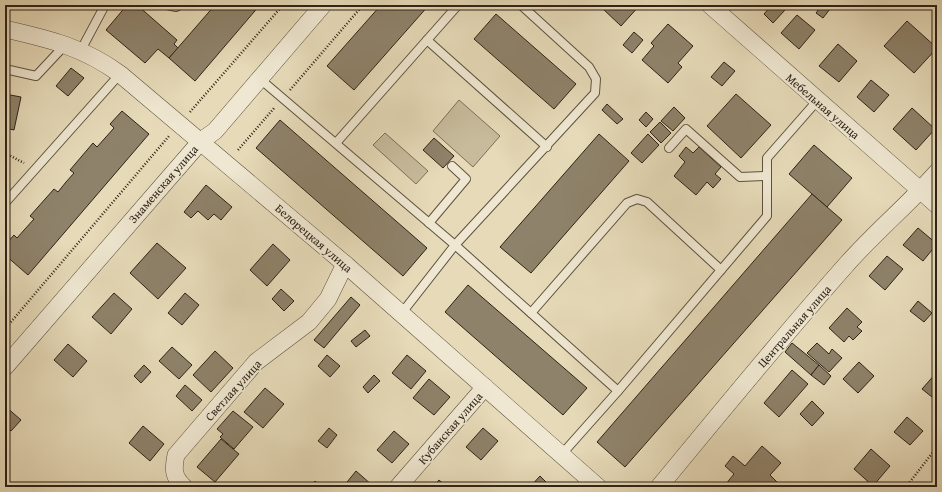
<svg xmlns="http://www.w3.org/2000/svg" width="942" height="492" font-family="'Gentium Book Plus',serif">
	<style>
		.green { fill: #c7bb9c; stroke: #7a6f59 }
		.building { fill: #8e826a; stroke: #2e2316 }
		.lines { fill: none; stroke-linecap: round; stroke-linejoin: round }
		.service-casing { stroke: #5c513e; stroke-width: 10 }
		.minor-casing { stroke: #5c513e; stroke-width: 18 }
		.path { stroke: #2e2316; stroke-width: 2.5; stroke-dasharray: 1 2; stroke-linecap: butt }
		.service { stroke: #efe7d1; stroke-width: 8 }
		.minor { stroke: #efe7d1; stroke-width: 17 }
		.labels { text-anchor: middle; dominant-baseline: central; stroke-width: 3; stroke-linejoin: round; paint-order: stroke }
		.street-label { font-size: 12px; fill: #2e2316; stroke: #efe7d1 }
	</style>
	<rect width="100%" height="100%" fill="#e6dab8"/>
	<filter id="stains"><feTurbulence type="fractalNoise" baseFrequency=".005" numOctaves="4"/><feColorMatrix values="0 0 0 0 .2 0 0 0 0 .09 0 0 0 0 .02 0 0 0 .5 -.17"/></filter>
	<radialGradient id="worn" r=".72"><stop offset=".6" stop-color="#630" stop-opacity="0"/><stop offset="1" stop-color="#630" stop-opacity=".3"/></radialGradient>
	<g class="green">
		<path d="M459,100L500,136L473,167L433,131Z"/>
		<path d="M385,133L428,171L416,184L373,145Z"/>
	</g>
	<g class="building">
		<path d="M127,5H137L177,40L174,44L178,48L169,58L158,49L145,63L106,30Z"/>
		<path d="M215,5H260L195,81L169,58Z"/>
		<path d="M381,5H429L354,90L327,66Z"/>
		<path d="M604,5H640L621,26L602,8Z"/>
		<path d="M772,5H780L785,10L773,23L764,14Z"/>
		<path d="M822,5L830,9L823,18L816,13Z"/>
		<path d="M496,14L576,84L554,109L474,39Z"/>
		<path d="M797,15L815,30L799,49L781,33Z"/>
		<path d="M907,21L937,48L914,73L884,46Z"/>
		<path d="M668,24L693,46L678,63L682,67L668,83L642,60L654,46L651,43Z"/>
		<path d="M634,32L643,40L632,53L623,45Z"/>
		<path d="M838,44L857,61L839,82L819,66Z"/>
		<path d="M724,62L735,71L722,86L711,77Z"/>
		<path d="M71,68L84,78L68,96L56,86Z"/>
		<path d="M871,80L889,95L874,112L857,97Z"/>
		<path d="M5,94L21,97L14,130L5,128Z"/>
		<path d="M736,94L771,125L741,158L707,126Z"/>
		<path d="M607,104L623,119L617,124L602,110Z"/>
		<path d="M674,107L685,118L673,131L661,121Z"/>
		<path d="M912,108L935,129L916,150L893,129Z"/>
		<path d="M122,111L149,134L28,275L5,255V245L14,235L17,238L25,229L34,219L30,216L54,189L58,192L66,182L74,173L70,170L93,143L97,147L114,128L110,124Z"/>
		<path d="M646,112L653,119L646,127L639,120Z"/>
		<path d="M280,120L427,248L403,276L256,148Z"/>
		<path d="M660,122L671,133L661,143L650,132Z"/>
		<path d="M599,134L629,161L531,273L500,247Z"/>
		<path d="M648,134L659,145L642,163L631,153Z"/>
		<path d="M434,138L454,156L443,168L423,150Z"/>
		<path d="M814,145L852,178L827,207L789,174Z"/>
		<path d="M686,147L693,153L699,147L721,167L715,174L721,179L713,188L707,182L696,195L674,176L685,162L679,156Z"/>
		<path d="M206,185L232,207L221,220L214,214L208,220L198,211L191,218L184,212Z"/>
		<path d="M812,194L842,220L625,467L597,442Z"/>
		<path d="M918,228L937,244L923,261L903,245Z"/>
		<path d="M157,243L186,268L158,299L130,273Z"/>
		<path d="M273,244L290,260L267,286L250,270Z"/>
		<path d="M887,256L903,269L885,290L869,276Z"/>
		<path d="M468,285L587,388L563,415L445,312Z"/>
		<path d="M281,289L294,301L284,311L272,299Z"/>
		<path d="M114,293L132,309L111,334L92,317Z"/>
		<path d="M185,293L199,305L182,325L168,313Z"/>
		<path d="M351,297L360,305L324,348L314,340Z"/>
		<path d="M918,301L932,313L924,322L910,311Z"/>
		<path d="M847,308L862,322L857,327L862,331L853,340L849,336L844,342L829,328Z"/>
		<path d="M365,330L370,336L356,347L351,341Z"/>
		<path d="M792,343L819,365L811,375L785,352Z"/>
		<path d="M817,343L829,354L832,349L842,358L829,372L807,353Z"/>
		<path d="M68,344L87,361L73,377L54,360Z"/>
		<path d="M172,347L192,365L179,379L159,361Z"/>
		<path d="M215,351L233,368L211,392L193,375Z"/>
		<path d="M327,355L340,366L330,377L318,366Z"/>
		<path d="M407,355L426,371L411,389L392,373Z"/>
		<path d="M859,362L874,376L858,393L843,379Z"/>
		<path d="M144,365L151,372L141,383L134,376Z"/>
		<path d="M819,365L831,376L824,385L811,375Z"/>
		<path d="M792,370L808,384L779,417L764,403Z"/>
		<path d="M937,372V401L922,389Z"/>
		<path d="M374,375L380,381L368,393L363,387Z"/>
		<path d="M429,379L450,397L434,415L413,398Z"/>
		<path d="M185,385L202,400L192,411L176,396Z"/>
		<path d="M265,388L284,404L263,428L244,412Z"/>
		<path d="M812,401L824,413L812,426L800,414Z"/>
		<path d="M5,406L21,420L11,431L5,425Z"/>
		<path d="M233,411L253,427L234,449L220,437L223,434L217,429Z"/>
		<path d="M907,417L923,431L910,445L894,432Z"/>
		<path d="M143,426L164,444L150,461L129,443Z"/>
		<path d="M329,428L337,435L327,448L318,441Z"/>
		<path d="M483,428L498,441L481,460L466,447Z"/>
		<path d="M394,431L409,444L392,463L377,450Z"/>
		<path d="M221,439L239,454L215,482L197,467Z"/>
		<path d="M762,446L781,463L770,475L777,482L773,487H727L725,485L734,474L725,466L733,456L745,466Z"/>
		<path d="M871,449L890,466L873,486L854,469Z"/>
		<path d="M356,471L372,485L371,487H343Z"/>
		<path d="M540,476L551,487H530Z"/>
		<path d="M439,480L447,487H433Z"/>
		<path d="M315,481L322,487H310Z"/>
	</g>
	<g class="lines">
		<g class="service-casing">
			<g id="service">
				<path d="M167,5L176,7L180,5"/>
				<path d="M427,40L547,147"/>
				<path d="M81,50L105,5"/>
				<path d="M5,69L36,76L66,44"/>
				<path d="M260,79L455,245L618,391"/>
				<path d="M336,143L458,5"/>
				<path d="M669,148L686,129L740,177L767,176"/>
				<path d="M5,203L120,74"/>
				<path d="M429,223L466,179L452,166"/>
				<path d="M531,313L627,203L637,199L647,202L721,270"/>
				<path d="M401,314L455,245L595,93L596,79L589,67L521,5"/>
				<path d="M562,454L618,391L767,216V158L817,101"/>
			</g>
		</g>
		<g class="minor-casing">
			<g id="minor">
				<path d="M710,5L937,205"/>
				<path d="M5,29C49,39 83,47 120,74L345,264L598,487"/>
				<path d="M5,367L201,141L215,131L323,5"/>
				<path d="M184,487C173,477 173,469 176,455L256,362L309,322L328,299L345,264"/>
				<path d="M398,487L485,387"/>
				<path d="M659,487C721,412 782,337 846,265C875,232 909,204 937,172"/>
			</g>
		</g>
		<g class="path">
			<path d="M290,90L363,5"/>
			<path d="M190,112L283,5"/>
			<path d="M238,150L275,107"/>
			<path d="M5,153L24,163"/>
			<path d="M5,329L169,136"/>
			<path d="M906,487L937,447"/>
		</g>
		<use href="#service" class="service"/>
		<use href="#minor" class="minor"/>
	</g>
	<g class="labels">
		<g class="street-label">
			<text transform="translate(823 106) rotate(41)">Мебельная улица</text>
			<text transform="translate(163 184) rotate(-49)">Знаменская улица</text>
			<text transform="translate(314 238) rotate(41)">Белорецкая улица</text>
			<text transform="translate(794 326) rotate(-49)">Центральная улица</text>
			<text transform="translate(233 390) rotate(-48)">Светлая улица</text>
			<text transform="translate(450 428) rotate(-49)">Кубанская улица</text>
		</g>
	</g>
	<rect width="942" height="492" fill="none" stroke="#e6dab8" stroke-width="20"/>
	<rect x="6" y="6" width="930" height="480" fill="none" stroke="#2e2316" stroke-width="2"/>
	<rect x="10" y="10" width="922" height="472" fill="none" stroke="#2e2316"/>
	<rect width="100%" height="100%" filter="url(#stains)"/>
	<rect width="100%" height="100%" fill="url(#worn)"/>
</svg>
